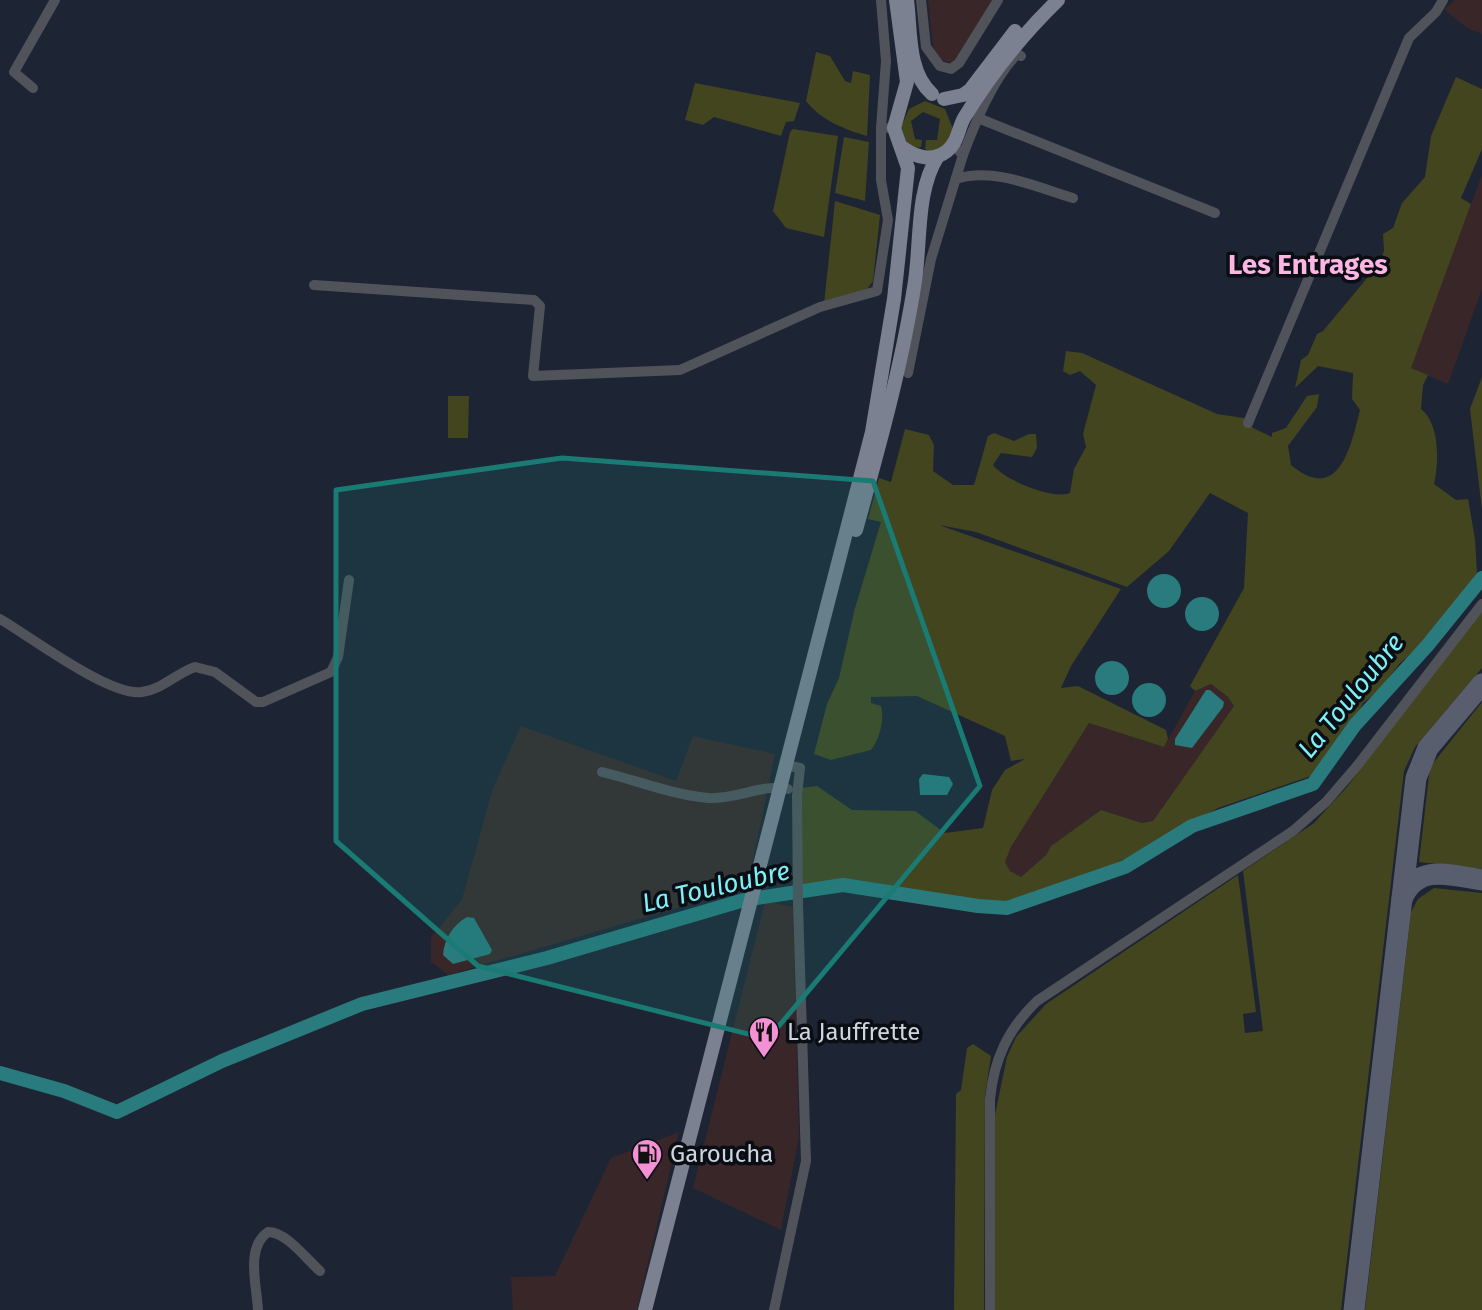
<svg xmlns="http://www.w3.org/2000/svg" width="1482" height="1310" font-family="'Fira Sans',sans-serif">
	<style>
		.industrial { fill: #392629 }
		.green { fill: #43451e; fill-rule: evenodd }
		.water { fill: #297b7e }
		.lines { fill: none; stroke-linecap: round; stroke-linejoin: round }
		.river { stroke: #297b7e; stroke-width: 14 }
		.taxiway { stroke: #585e6d; stroke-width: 21 }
		.minor { stroke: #51535b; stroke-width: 10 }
		.major { stroke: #7c8192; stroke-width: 14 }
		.marked { fill: #197b74; fill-opacity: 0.2; stroke: #197b74; stroke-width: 5; stroke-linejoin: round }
		.labels { text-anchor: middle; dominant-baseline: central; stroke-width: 7; stroke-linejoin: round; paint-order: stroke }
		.poi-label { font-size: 24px; fill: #cfd4df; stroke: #0a0e14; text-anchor: start }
		.water-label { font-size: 26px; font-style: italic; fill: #7cf2f7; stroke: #0a0e14 }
		.quarter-label { font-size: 28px; font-weight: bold; fill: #fdb6e4; stroke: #0a0e14 }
	</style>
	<rect width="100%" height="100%" fill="#1d2434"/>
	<g class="industrial">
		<path d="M928,0H996L956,65L934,57Z"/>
		<path d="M1455,0H1482V34L1467,28L1444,9Z"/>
		<path d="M1482,175V289L1448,384L1410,368Z"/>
		<path d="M1211,684L1228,697L1234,706L1153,821L1142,823L1101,810L1051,846L1046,855L1021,877L1010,871L1005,862L1011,847L1089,723L1164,747L1195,691Z"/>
		<path d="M521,726L676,781L693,736L775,754L750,875L697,902L448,975L431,962V938L462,899L493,788Z"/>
		<path d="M765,901L793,907L799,1138L781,1230L693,1188Z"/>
		<path d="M679,1132L637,1310H513L511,1277L555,1276L611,1158Z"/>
	</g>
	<g class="green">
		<path d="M816,52L830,56L845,81L851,83L853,71L870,75L867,136C844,129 822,121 806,101Z"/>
		<path d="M1456,77L1482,89V149L1461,198L1471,204L1411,368L1428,375L1423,385L1421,409C1440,424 1439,462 1434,484L1456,500L1468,499L1475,539L1477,573L1423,644L1400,663L1380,690L1363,703L1357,716L1311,776L1218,808L1117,863L1055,889L1001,904L926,895L840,879L802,888L801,788L817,786L852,810L915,811L945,833L983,828L992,790L1005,770L1025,759L1011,761L1005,736L917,696L871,697V703L881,706C885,719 879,741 871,750L831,760L814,754L827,704L839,678L855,608L881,522L868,519L879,478L891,482L905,429L929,435L934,445L933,471L953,485H974L988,436L994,433L1014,441L1029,434H1036L1037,448L1032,457L1001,453L993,465C1004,480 1053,500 1070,493L1074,469L1086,447L1083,434L1096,385L1080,371L1070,375L1063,371L1066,351L1082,353L1217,414L1244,418L1253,428L1272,437V433L1286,428L1307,396L1319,394L1317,407L1288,446L1291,465C1339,505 1351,446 1360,410L1352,399L1353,373L1318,366L1295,388L1301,360L1308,355L1317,334L1323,331L1378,265L1384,251L1383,234L1393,228L1402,203L1425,177L1431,136ZM1210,493L1248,513L1244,588L1190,686L1195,691L1211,684L1228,697L1234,706L1153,821L1142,823L1101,810L1051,846L1046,855L1021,877L1010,871L1005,862L1011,847L1089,723L1164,747L1168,739L1166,730L1078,686L1061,688L1071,666L1121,589L939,525L976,532L1127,587L1169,551Z"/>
		<path d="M695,83L800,103L794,121L786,122L781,136L714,117L703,125L685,120Z"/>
		<path d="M925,101L945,109L953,129L945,146L931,152L925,149L926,140H937L940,119L923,112L911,121L915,139L922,140L921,147L917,148L907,144L901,127L909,109Z"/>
		<path d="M793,129L838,136L824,237L786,228L773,211L790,132Z"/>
		<path d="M844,137L869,142L865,201L835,193Z"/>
		<path d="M835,201L880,215L873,281L867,289L824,304Z"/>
		<path d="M1482,377V510L1470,409Z"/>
		<path d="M448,396H469L468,438H448Z"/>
		<path d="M1482,607V668L1415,747L1404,771L1341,1310H995L993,1124L1007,1057L1016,1037L1046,1004L1238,875L1256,1012L1243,1014L1245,1033L1263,1031L1243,871L1314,823L1347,787Z"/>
		<path d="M1482,702V869L1419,862L1430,767Z"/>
		<path d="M1434,888L1482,893V1310H1365L1411,912L1418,899Z"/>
		<path d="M973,1044L991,1056L985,1095L984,1310H954L956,1094L961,1090L967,1048Z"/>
	</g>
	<g class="water">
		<circle cx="1164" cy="591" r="17"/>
		<circle cx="1202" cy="614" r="17"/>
		<circle cx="1112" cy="678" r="17"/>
		<circle cx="1149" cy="700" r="17"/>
		<path d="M1206,690H1210L1224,702L1223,707L1192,748L1175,745V739Z"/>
		<path d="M923,774L949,777L953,784L947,795H920L919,779Z"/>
		<path d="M467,917L474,918L492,950L490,954L453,964L443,955C444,939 453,925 467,917Z"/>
	</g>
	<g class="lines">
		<path class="river" d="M0,1073L64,1091L117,1112L222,1061L362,1004L547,958L744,900L843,885L978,906L1007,908L1125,867L1192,826L1313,784L1355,725L1427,646L1482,578"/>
		<g class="taxiway">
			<path d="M1402,899C1417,863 1451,875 1482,880"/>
			<path d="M1354,1310L1416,778L1428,748L1482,684"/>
		</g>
		<g class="minor">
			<path d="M881,0L886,61L881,128H886"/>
			<path d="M921,0L926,47L940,66L951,69L959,63L998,0"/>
			<path d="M33,88L14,72L55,0"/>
			<path d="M978,118L1215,213"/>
			<path d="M963,155C976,121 992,81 1017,54L1021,56"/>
			<path d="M956,179C994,167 1036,187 1073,198"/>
			<path d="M314,285L534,300L540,306L533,376L680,370L820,307L877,291L888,220L881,180V128"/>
			<path d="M908,373L931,259L963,155L953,145"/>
			<path d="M1248,423L1409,38L1436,12L1443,0"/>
			<path d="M0,619C31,637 110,697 142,692C163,689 177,673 195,667L215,672L256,702H263L331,672L338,657L349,580"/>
			<path d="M602,772C636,780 673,795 708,798C735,800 764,783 788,789"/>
			<path d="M258,1310C257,1286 245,1248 268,1232C287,1232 306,1259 320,1271"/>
			<path d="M774,1310L806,1161L798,904L797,796L800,768L786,765"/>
			<path d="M990,1310V1099C994,1059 1008,1029 1037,1001L1293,831L1326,802L1357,766L1482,604"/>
		</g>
		<g class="major">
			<path d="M907,0C911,30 907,72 932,94"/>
			<path d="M944,99L963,95L970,90L1015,31"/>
			<path d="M903,148C917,158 933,162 947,151C958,142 958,129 964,118C990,75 1022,35 1058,0"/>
			<path d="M856,530C879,447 902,365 915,281C921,241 916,190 938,156"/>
			<path d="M645,1310L872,432L894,299L908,168L894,128L907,82L896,0"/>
		</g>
	</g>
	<path class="marked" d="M562,458L873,481L980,786L768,1039L478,966L336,841V490Z"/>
	<defs>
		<g id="restaurant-pin" transform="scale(1.575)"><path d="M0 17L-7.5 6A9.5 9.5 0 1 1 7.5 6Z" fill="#f491d4" stroke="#0a0e14"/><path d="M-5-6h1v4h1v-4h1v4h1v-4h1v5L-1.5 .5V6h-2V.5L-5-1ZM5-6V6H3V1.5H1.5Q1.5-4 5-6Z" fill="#111"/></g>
		<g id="fuel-pin" transform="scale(1.575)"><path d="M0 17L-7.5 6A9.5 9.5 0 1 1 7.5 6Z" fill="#f491d4" stroke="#0a0e14"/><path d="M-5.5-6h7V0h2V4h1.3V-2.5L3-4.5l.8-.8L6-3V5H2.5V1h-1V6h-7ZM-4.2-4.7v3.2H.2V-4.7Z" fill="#111"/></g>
	</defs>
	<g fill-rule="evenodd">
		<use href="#restaurant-pin" x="764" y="1032"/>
		<use href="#fuel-pin" x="647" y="1154"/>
	</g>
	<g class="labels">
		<g class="poi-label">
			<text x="787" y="1032">La Jauffrette</text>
			<text x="670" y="1154">Garoucha</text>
		</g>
		<g class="water-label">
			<text transform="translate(1351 696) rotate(-51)">La Touloubre</text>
			<text transform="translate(716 887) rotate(-13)">La Touloubre</text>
		</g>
		<g class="quarter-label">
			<text x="1308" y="264">Les Entrages</text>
		</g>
	</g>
</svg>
